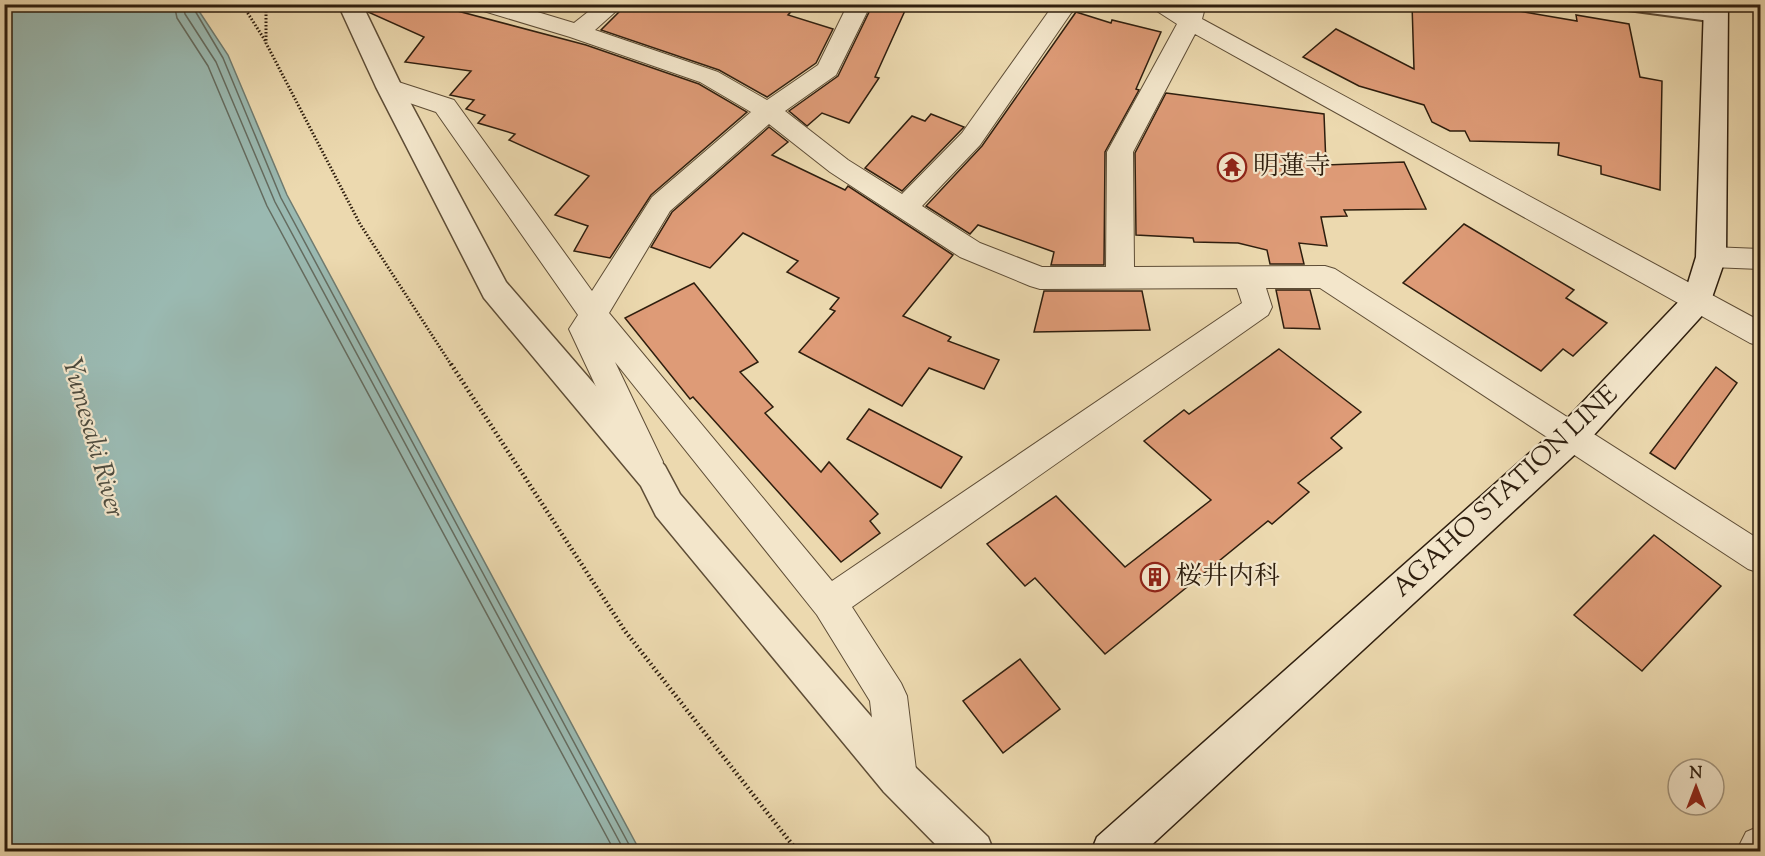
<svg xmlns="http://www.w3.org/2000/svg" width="1765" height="856" font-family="'Sorts Mill Goudy','Noto Serif JP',serif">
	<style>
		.water { fill: #9ab9b1; stroke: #6f7b70; stroke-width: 1.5 }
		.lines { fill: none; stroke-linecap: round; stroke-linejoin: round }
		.shore { stroke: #646c60; stroke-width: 1.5 }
		.building { fill: #de9b77; stroke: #2e1e0e; stroke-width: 1.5 }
		.service-casing { stroke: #5e4d36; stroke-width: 4 }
		.minor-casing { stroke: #5e4d36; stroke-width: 2 }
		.tertiary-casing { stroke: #5e4d36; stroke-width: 3 }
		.secondary-casing { stroke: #2e1e0e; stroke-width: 3 }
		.path-far1 { stroke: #2e1e0e; stroke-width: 3; stroke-dasharray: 1.5 2; stroke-linecap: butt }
		.path { stroke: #2e1e0e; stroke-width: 4.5; stroke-dasharray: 1.5 3; stroke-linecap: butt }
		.service { fill: #f3e6cb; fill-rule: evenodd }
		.minor { fill: #f3e6cb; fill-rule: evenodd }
		.tertiary { fill: #f3e6cb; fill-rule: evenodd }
		.secondary { fill: #f3e6cb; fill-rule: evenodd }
		.labels { text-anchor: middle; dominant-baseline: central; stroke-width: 4.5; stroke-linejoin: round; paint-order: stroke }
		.poi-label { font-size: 26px; fill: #2e1e0e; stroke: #f3e6cb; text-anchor: start }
		.street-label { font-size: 26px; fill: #2e1e0e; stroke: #f3e6cb }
		.water-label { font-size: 27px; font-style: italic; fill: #4e4c3f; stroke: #f3e6cb }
	</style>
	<rect width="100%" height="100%" fill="#ecd9af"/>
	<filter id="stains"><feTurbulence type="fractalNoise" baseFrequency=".00333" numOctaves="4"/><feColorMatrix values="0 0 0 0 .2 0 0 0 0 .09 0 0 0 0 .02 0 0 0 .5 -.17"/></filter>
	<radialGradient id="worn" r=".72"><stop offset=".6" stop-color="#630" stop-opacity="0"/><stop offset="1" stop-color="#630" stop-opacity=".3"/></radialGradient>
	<path class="water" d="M5,4L195,5L228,55L287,195L640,851H5Z"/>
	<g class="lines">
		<g class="shore">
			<path d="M174,4L177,18L208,66L267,206L615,852"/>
			<path d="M183,4L185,14L216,62L275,202L625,852"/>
			<path d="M191,4L223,58L281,198L633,852"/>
		</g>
	</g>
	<g class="building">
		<path d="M365,4H431L586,45L699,84L747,112L651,195L610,258L574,251L588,226L555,215L589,176L509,140L515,134L478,123L485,115L466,109L474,100L450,95L471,71L405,62L424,37L368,12Z"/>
		<path d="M627,4H798L788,15L833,29L816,63L767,97L719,70L601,30Z"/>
		<path d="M873,4H908L875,77L879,78L849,123L822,113L807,126L789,111L838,76Z"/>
		<path d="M1412,4H1477L1577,21L1576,15L1629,24L1640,77L1662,81L1660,190L1601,174V166L1558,155L1559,143L1470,141L1465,131H1450L1432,122L1424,105L1359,86L1303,57L1336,29L1414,69Z"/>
		<path d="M1076,12L1111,23L1112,20L1161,32L1136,89L1139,90L1105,152L1104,265H1051L1054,252L978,225L970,234L926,206L982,146Z"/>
		<path d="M1166,93L1324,114L1326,165L1404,162L1426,209L1344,210L1347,216L1321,217L1327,246L1299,243L1304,264H1270L1267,250L1238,243L1194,242L1193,238L1136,235L1135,153Z"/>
		<path d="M931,114L964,127L902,191L865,168L912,116L925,121Z"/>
		<path d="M769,127L788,142L772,155L845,190L848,186L953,255L903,316L951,337L948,341L999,360L984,389L929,368L902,406L799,352L835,311L830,309L839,298L787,272L798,261L743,233L710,268L651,247L672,212Z"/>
		<path d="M1464,224L1574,290L1566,298L1607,323L1573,356L1563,349L1541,371L1403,283Z"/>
		<path d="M694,283L758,362L740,372L773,407L765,413L821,472L829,462L878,514L870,521L880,533L841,562L693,397L690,399L625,318Z"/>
		<path d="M1276,290H1310L1320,329L1284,328Z"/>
		<path d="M1044,291H1142L1150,330L1034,332Z"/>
		<path d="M1279,349L1361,412L1331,438L1342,448L1298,483L1309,492L1272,524L1268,521L1105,654L1035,578L1025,586L987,544L1056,496L1125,567L1211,500L1144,441L1184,410L1189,414Z"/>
		<path d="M1716,367L1737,383L1675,469L1650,453Z"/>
		<path d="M869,409L962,457L941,488L847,439Z"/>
		<path d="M1654,535L1721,586L1642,671L1574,615Z"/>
		<path d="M1020,659L1060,709L1003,753L963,701Z"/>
	</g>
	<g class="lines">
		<g class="service-casing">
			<path id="service" d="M1607,4H1643L1717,14L1723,18L1717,22L1613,8Z"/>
		</g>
		<g class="minor-casing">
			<g id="minor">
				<path d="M474,4H511L574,23L598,4H624L595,30L718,72L767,100L818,65L848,4H871L836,75L785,111L848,160L902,194L962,133L1054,4H1080L1071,13L980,145L922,206L980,243L1042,267H1106L1107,152L1177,24L1146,4H1175L1182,9L1184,4H1206L1202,19L1760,321V346L1750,343L1195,34L1133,152L1134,267L1325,266L1335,269L1760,540V573L1748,569L1320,288H1266L1272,307L1268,315L852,607L901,683L907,696L917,778L912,792L898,797L884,792L879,778L870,701L817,615L615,362L663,462L658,472L647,476L636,472L569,329L578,315L436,112L380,93L377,87L380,81L389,79L454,100L592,291L652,197L751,112L700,82L570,37L477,9ZM769,124L830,172L960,257L1030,286L1040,289L1237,288L1242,303L832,581L609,313L670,211Z"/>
				<path d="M1711,247L1760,249V269L1711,267L1701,264L1697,257L1701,250Z"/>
				<path d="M1760,826V852H1736L1746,832Z"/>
			</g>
		</g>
		<g class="tertiary-casing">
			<path id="tertiary" d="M338,4H362L402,87L506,282L665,466L680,494L912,764L988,837L994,852H943L884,792L656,516L641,486L484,298L376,87Z"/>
		</g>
		<g class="secondary-casing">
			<path id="secondary" d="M1704,4H1728L1726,257L1708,309L1583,447L1144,852H1091L1097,837L1559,427L1684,296L1696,257Z"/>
		</g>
		<g class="path-far1">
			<path d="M242,4L266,42"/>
			<path d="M266,4V43L360,224L452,366"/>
		</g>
		<path class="path" d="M451,364L625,631L798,852"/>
		<use href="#service" class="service"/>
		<use href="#minor" class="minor"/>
		<use href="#tertiary" class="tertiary"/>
		<use href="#secondary" class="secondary"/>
	</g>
	<defs>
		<g id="temple-ring" transform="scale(1.5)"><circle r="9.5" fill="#f3e6cb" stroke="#8f2418" stroke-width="1.5"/><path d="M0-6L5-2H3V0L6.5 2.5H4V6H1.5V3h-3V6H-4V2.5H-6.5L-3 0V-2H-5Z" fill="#8f2418"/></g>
		<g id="building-ring" transform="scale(1.5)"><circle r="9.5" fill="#f3e6cb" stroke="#8f2418" stroke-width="1.5"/><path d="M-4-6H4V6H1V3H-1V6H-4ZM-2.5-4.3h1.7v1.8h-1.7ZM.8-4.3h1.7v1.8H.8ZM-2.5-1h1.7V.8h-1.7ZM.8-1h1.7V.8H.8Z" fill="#8f2418"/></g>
	</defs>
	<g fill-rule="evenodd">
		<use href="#temple-ring" x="1232" y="167"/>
		<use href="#building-ring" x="1155" y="577"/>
	</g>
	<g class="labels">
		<g class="poi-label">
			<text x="1253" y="167">明蓮寺</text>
			<text x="1176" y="577">桜井内科</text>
		</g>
		<g class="street-label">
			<text transform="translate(1506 492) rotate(-43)">AGAHO STATION LINE</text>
		</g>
		<g class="water-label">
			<text transform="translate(92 438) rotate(74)">Yumesaki River</text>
		</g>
	</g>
	<rect width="1765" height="856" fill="none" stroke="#ecd9af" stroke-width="24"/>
	<rect x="6" y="6" width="1753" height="844" fill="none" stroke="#2e1e0e" stroke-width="3"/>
	<rect x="12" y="12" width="1741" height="832" fill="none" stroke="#2e1e0e" stroke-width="1.5"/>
	<g transform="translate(1696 787)"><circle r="28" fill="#f3e6cb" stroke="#a4967f" stroke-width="1.5"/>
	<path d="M0-4.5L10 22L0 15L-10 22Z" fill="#8f2418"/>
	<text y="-9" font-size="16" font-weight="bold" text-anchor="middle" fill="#2e1e0e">N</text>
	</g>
	<rect width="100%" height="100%" filter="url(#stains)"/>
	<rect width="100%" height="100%" fill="url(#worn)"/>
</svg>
